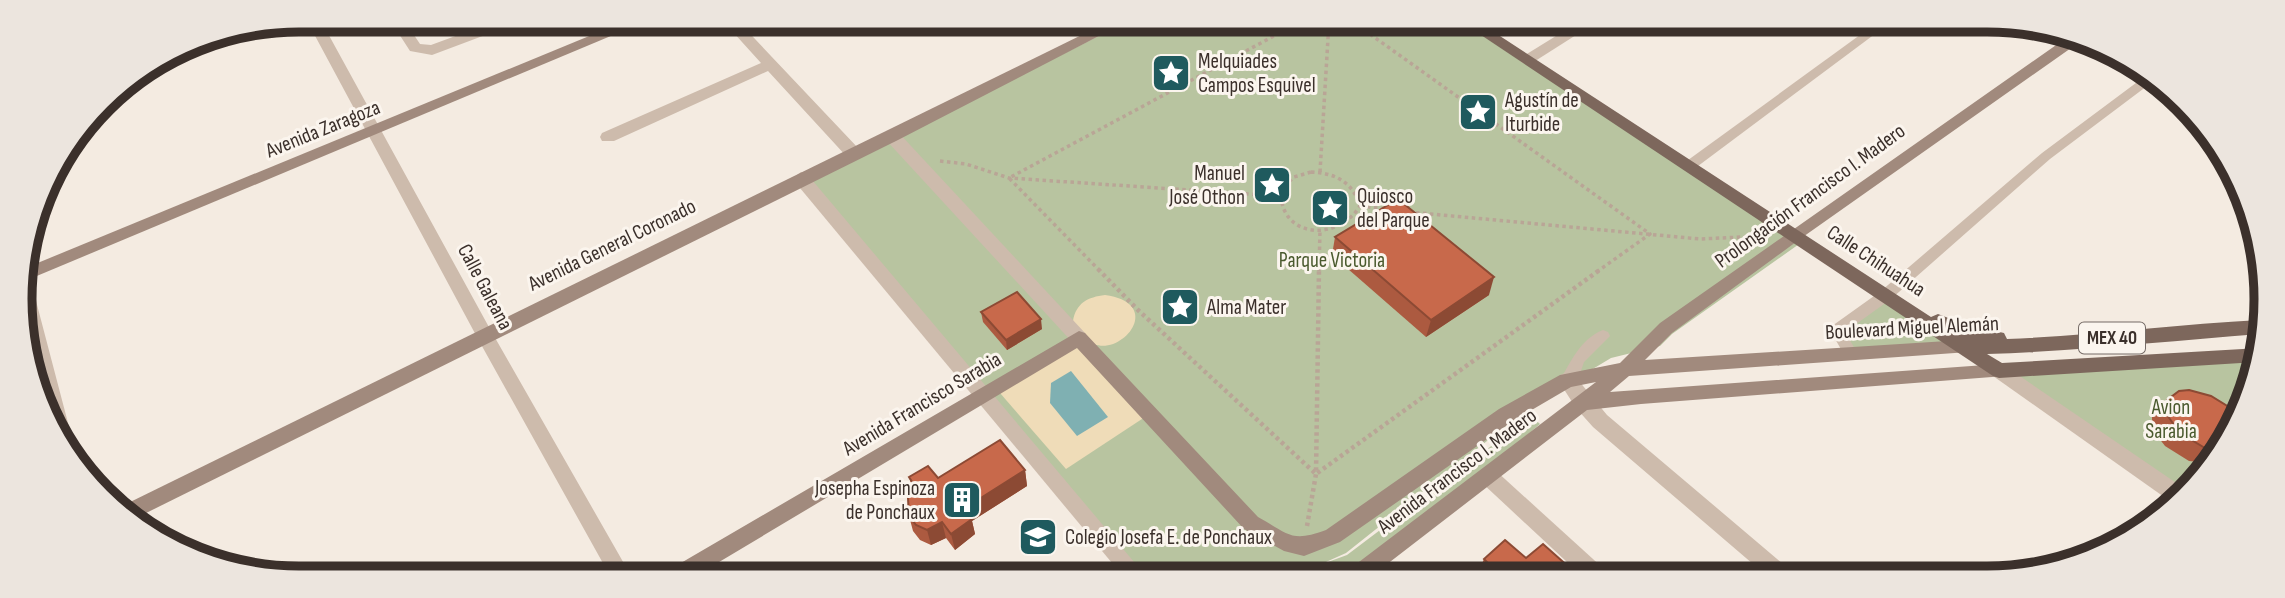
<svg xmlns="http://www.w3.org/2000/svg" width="2285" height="598" font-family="'Sofia Sans Condensed',sans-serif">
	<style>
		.green { fill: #b8c4a0 }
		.sand { fill: #efdcb8 }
		.water { fill: #7fb0b2 }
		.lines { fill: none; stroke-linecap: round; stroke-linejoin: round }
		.path-far1 { stroke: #b9a596; stroke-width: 3.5; stroke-dasharray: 3.5 3.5; stroke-linecap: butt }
		.path { stroke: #b9a596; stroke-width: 4.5; stroke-dasharray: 3.5 3.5; stroke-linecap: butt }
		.lane { fill: #cdbbac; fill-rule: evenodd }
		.street { fill: #cdbbac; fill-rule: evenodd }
		.secondary { fill: #a18a7d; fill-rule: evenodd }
		.primary { fill: #7d675c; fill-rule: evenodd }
		.wall { fill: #ac5a40 }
		.shaded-wall { fill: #8c4a34 }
		.building { fill: #c8694b; stroke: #8c4a34; stroke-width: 2 }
		.labels { text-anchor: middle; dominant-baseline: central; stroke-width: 6; stroke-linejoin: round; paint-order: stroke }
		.shield { fill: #fbf5ee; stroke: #756b66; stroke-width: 2 }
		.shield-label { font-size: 19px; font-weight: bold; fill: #3b302b }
		.poi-label { font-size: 21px; fill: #3b302b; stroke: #fbf5ee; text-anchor: start }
		.street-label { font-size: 21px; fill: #3b302b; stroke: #fbf5ee }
		.park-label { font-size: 21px; fill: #4a5a2e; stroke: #fbf5ee }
		.rim { fill: none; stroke: #3b302b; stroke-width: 9 }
	</style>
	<rect width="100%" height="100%" fill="#f4ebe1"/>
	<g class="green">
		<path d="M1127,22L1474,23L1802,242L1672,334L1660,346L1611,358L1531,406L1346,553L1317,566L1347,555L1531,416L1540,424L1363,575H1138L806,182Z"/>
		<path d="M1887,300L1961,351L1857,359L1843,331Z"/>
		<path d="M2259,356L2237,423L2184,496L2005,374Z"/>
	</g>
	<g class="sand">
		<path d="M1105,295C1170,304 1115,366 1086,339C1081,335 1077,327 1073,321C1076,303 1088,297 1105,295Z"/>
		<path d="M1077,346L1145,417L1066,469L1000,393Z"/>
	</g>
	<path class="water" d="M1071,371L1108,417L1077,436L1050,403L1051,383Z"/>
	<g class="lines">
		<g class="path-far1">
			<path d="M1353,22L1650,234L1598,271"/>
			<path d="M940,161L966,164L1009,178L1279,196"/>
			<path d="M1311,172C1335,173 1353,182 1360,206C1337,243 1278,238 1281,189L1294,177Z"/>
			<path d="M1320,172L1329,22"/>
			<path d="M1360,206L1386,209"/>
			<path d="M1409,212L1700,239L1763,236"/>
			<path d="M1100,271L1009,178L1300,22"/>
			<path d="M1319,271L1320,230"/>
		</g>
		<g class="path">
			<path d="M1098,269L1138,310L1316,474L1601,269"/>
			<path d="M1307,526L1316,474L1319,269"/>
		</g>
		<g class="lane">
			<path d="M1875,24L1887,25L1694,169H1684L1683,166L1684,163Z"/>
			<path d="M2148,74L2155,80L2050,159L1891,299L1845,332L1858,354L1856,358H1846L1830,330L1832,326L1881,291L2042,153Z"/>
			<path d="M1603,330L1608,332L1610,336L1584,362L1578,380L1567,386L1562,384L1560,380C1571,362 1580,339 1603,330Z"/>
		</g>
		<g class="street">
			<path d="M306,19H320L490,329L630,574H609L478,339Z"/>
			<path d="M390,20H404L420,44L431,45L499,20H519L517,23L432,55L410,51Z"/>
			<path d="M723,21H738L859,149L861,153L859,157H847L768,71L614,141H602L600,137L602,133L761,63Z"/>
			<path d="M1089,22H1105L1112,29L1110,32H1100Z"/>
			<path d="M1577,23H1595L1532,63H1522L1520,60L1522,57Z"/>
			<path d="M892,131L898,132L1085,333L1088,338L1085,343H1073L886,140L884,136L886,132Z"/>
			<path d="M801,172L807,174L1145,575H1122L795,182L793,178Z"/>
			<path d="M22,272L30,278L73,442L67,449C59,433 49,417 43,400C33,372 15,300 22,272Z"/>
			<path d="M1999,364L2005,366L2188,491L2174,504L1993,376L1990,371L1993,366Z"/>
			<path d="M1567,372L1574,375L1607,415L1789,569L1792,576H1767L1593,427L1576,408L1558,380L1560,375Z"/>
			<path d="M1488,468L1495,470L1604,569L1607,576H1582L1481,482L1478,476L1481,470Z"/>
		</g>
		<g class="secondary">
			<path d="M628,20H649L20,283L23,269Z"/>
			<path d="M1108,22H1126L898,140L134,519L120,507Z"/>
			<path d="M2069,36L2081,41L1800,239L1672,333L1645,360L1963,340L1969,342L1972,347L1969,352L1629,376L1610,392L1999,364L2005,366L2008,371L2005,376L1641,404L1587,410L1373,575H1348L1351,568L1596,382L1571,387L1513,421L1340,542L1304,556L1284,551L1244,529L1077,348L699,574H671L674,567L1079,331L1085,333L1258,517C1289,534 1291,543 1326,530L1499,409L1560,375L1620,363L1660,323Z"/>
		</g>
		<path class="primary" d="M1463,23H1480L1931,317L1938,314L1964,324L2004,333L2007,339C2091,336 2176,324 2260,320V334C2169,341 2078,351 1987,354L2002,363L2260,348L2257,362L1999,378L1993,376Z"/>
	</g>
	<g class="wall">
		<path d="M1335,237L1489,295L1426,337L1332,255Z"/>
		<path d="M981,312L1042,329L1007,350L983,322Z"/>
		<path d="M2167,400L2237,423L2208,463L2189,461L2165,446L2152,429V413Z"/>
		<path d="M1025,470L1027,486L972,521L975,534L955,550L946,538L931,545L920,540L913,531L909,516L914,494L909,477L938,478Z"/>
		<path d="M1526,558L1579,576L1477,575L1484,559Z"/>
	</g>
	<g class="shaded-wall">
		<path d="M1494,277L1489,295L1426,337L1431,320Z"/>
		<path d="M1041,319L1042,329L1007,350L1006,340Z"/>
		<path d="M1025,470L1027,486L972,521L975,534L955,550L951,534L965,508Z"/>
		<path d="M942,522L946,538L931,545L927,530Z"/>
	</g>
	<g class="building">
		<path d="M1398,199L1494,277L1431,320L1335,237Z"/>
		<path d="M1017,292L1041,319L1006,340L981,312Z"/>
		<path d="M2189,390L2211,396L2237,412L2239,415L2237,423L2218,449L2205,448L2180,433L2167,415V400L2179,391Z"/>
		<path d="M1000,440L1025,470L965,508L972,519L951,534L942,522L927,530L916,525L909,516L908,498L918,491L909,477L928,466L938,478Z"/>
		<path d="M1505,540L1526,558L1543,544L1579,576H1500L1484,559Z"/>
	</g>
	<defs>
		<g id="sight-square" transform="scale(2.0125)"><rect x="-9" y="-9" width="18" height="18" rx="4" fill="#1f5a5e" stroke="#fbf5ee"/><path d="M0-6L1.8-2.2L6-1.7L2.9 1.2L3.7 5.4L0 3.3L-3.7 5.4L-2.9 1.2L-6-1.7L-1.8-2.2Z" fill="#fff"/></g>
		<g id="building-square" transform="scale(2.0125)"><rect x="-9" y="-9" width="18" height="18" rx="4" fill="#1f5a5e" stroke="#fbf5ee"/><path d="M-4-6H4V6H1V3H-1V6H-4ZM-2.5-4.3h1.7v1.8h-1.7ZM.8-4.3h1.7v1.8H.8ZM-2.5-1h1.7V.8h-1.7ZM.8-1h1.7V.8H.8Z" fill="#fff"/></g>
		<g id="school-square" transform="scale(2.0125)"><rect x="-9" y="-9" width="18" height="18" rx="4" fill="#1f5a5e" stroke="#fbf5ee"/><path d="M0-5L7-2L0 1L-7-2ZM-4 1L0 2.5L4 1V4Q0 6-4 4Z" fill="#fff"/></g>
	</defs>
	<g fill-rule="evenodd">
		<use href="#sight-square" x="1171" y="73"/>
		<use href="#sight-square" x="1478" y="112"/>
		<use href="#sight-square" x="1272" y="185"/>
		<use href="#sight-square" x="1330" y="208"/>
		<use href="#sight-square" x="1180" y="307"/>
		<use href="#building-square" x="962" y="500"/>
		<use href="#school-square" x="1038" y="537"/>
	</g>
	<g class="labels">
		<rect class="shield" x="2079" y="322.5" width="66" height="31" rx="5"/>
		<g class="shield-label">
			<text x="2112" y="338">MEX 40</text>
		</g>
		<g class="poi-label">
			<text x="1198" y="61">Melquiades<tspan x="1198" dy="24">Campos Esquivel</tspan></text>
			<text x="1505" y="100">Agustín de<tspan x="1505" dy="24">Iturbide</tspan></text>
			<text x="1245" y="173" text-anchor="end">Manuel<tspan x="1245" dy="24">José Othon</tspan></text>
			<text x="1357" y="196">Quiosco<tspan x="1357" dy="24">del Parque</tspan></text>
			<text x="1207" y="307">Alma Mater</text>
			<text x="935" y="488" text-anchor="end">Josepha Espinoza<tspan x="935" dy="24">de Ponchaux</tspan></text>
			<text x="1065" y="537">Colegio Josefa E. de Ponchaux</text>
		</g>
		<g class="street-label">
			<text transform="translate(323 129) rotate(-22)">Avenida Zaragoza</text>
			<text transform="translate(1810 196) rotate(-36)">Prolongación Francisco I. Madero</text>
			<text transform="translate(612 245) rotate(-26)">Avenida General Coronado</text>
			<text transform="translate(1876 261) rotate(33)">Calle Chihuahua</text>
			<text transform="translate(485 287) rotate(62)">Calle Galeana</text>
			<text transform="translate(1912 328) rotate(-3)">Boulevard Miguel Alemán</text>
			<text transform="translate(922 404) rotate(-31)">Avenida Francisco Sarabia</text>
			<text transform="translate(1457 471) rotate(-37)">Avenida Francisco I. Madero</text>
		</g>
		<g class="park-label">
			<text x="1332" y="260">Parque Victoria</text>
			<text x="2171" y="407">Avion<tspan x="2171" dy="24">Sarabia</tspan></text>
		</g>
	</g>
	<path d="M0 0H2285V598H0ZM299 32H1987A267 267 0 0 1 2254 299V299A267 267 0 0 1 1987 566H299A267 267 0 0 1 32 299V299A267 267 0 0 1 299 32Z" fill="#ece5de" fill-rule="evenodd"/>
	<path class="rim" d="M299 32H1987A267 267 0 0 1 2254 299V299A267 267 0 0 1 1987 566H299A267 267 0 0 1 32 299V299A267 267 0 0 1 299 32Z"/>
</svg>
